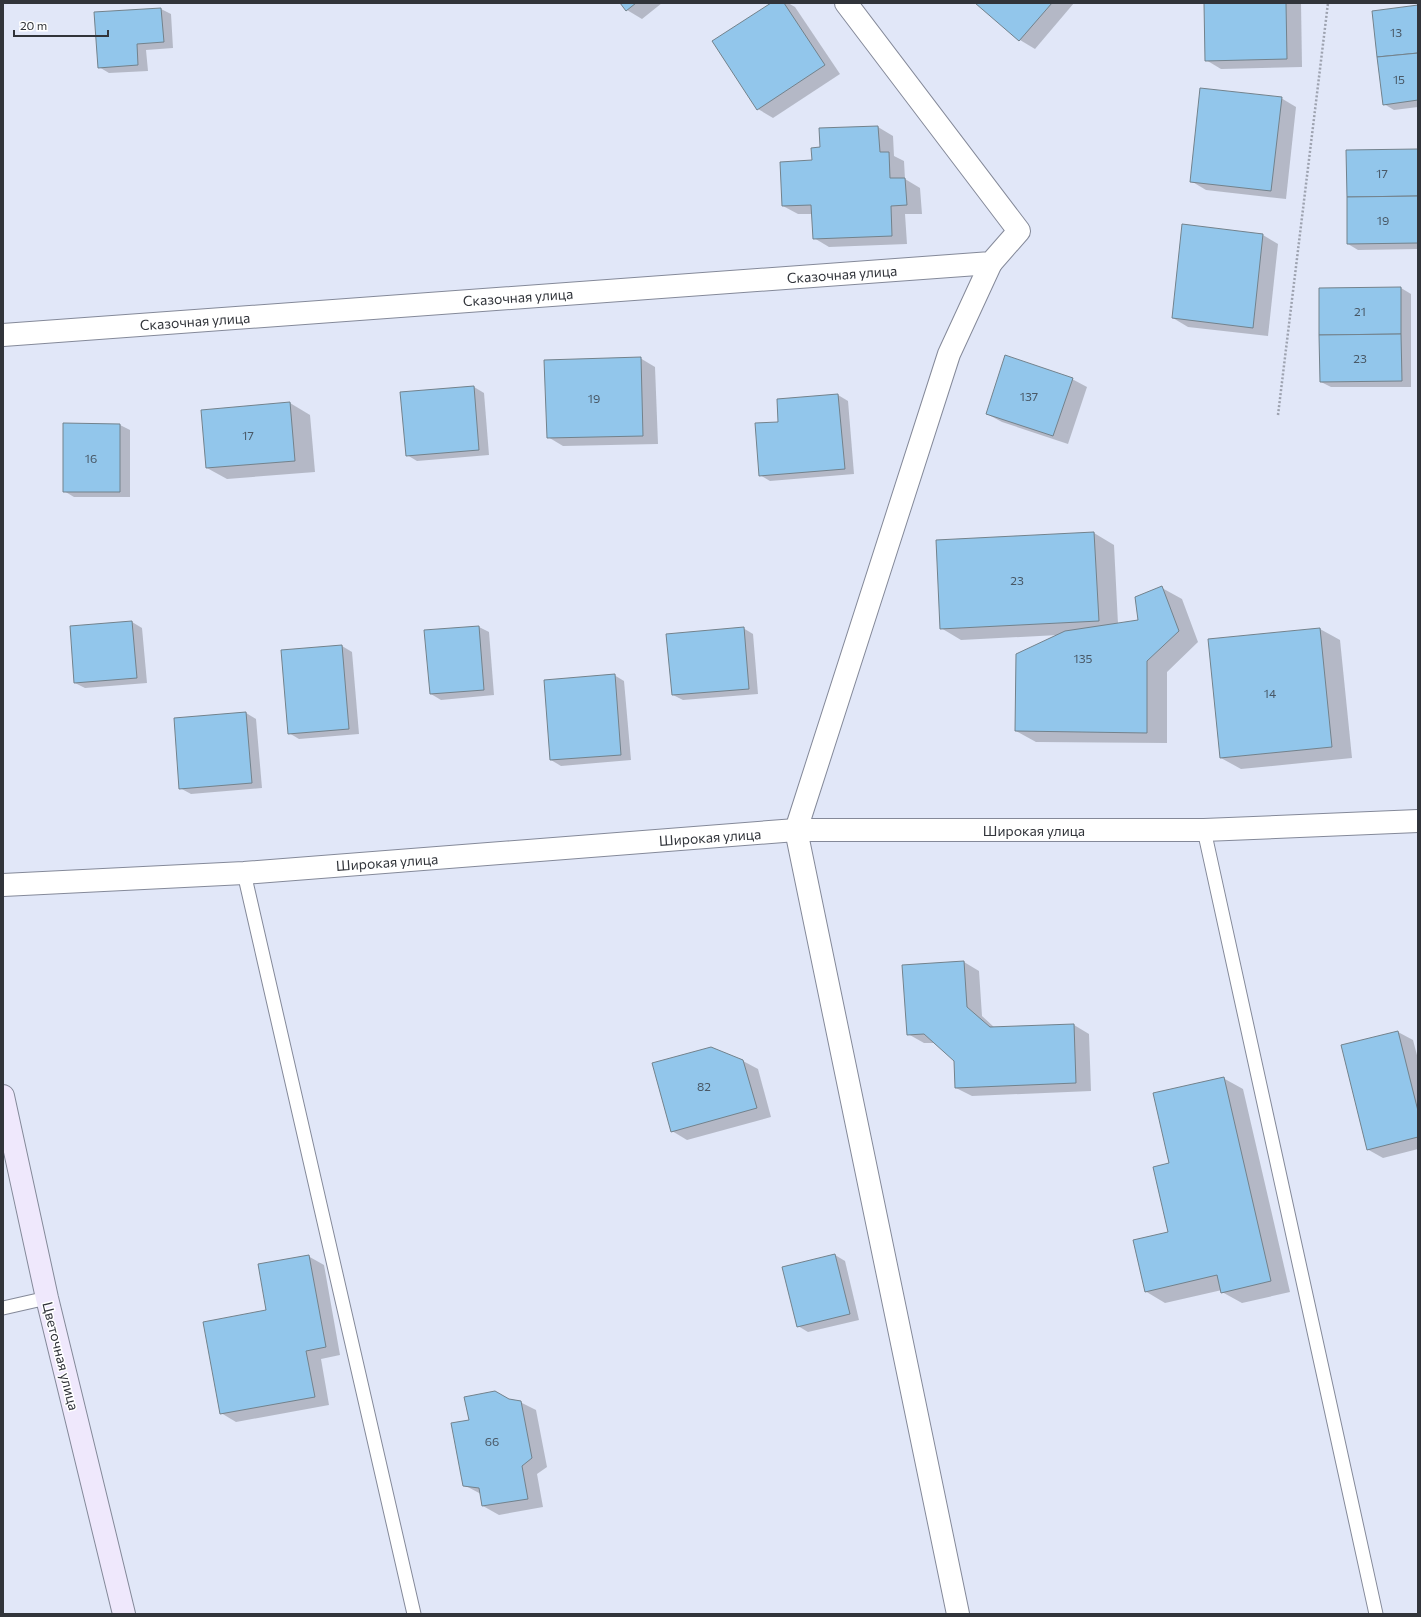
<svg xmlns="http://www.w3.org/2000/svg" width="1421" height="1617" font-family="Commissioner,sans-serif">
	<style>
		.shadow { fill: #0003 }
		.building { fill: #92c6eb; stroke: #73828c }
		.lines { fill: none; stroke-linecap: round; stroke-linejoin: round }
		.lane-casing { stroke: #848999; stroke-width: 15 }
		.street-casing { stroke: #848999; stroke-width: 24 }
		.secondary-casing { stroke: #848999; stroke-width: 24 }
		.path { stroke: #9da2af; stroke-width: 2.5; stroke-dasharray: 2 2; stroke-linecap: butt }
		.lane { stroke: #fff; stroke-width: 13 }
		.street { stroke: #fff; stroke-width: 22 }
		.secondary { stroke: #efe8fc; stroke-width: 22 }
		.labels { text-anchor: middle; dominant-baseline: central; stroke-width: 3; stroke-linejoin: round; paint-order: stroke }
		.number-label { font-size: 12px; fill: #495866 }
		.street-label { font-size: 14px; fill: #31343a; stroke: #fff }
	</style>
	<rect width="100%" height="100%" fill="#e1e7f8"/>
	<g class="shadow">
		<path d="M621,3H662L642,19L627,10Z"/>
		<path d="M773,3H788L795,7L840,74L773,118L758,109Z"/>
		<path d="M976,3H1074L1035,49L1020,40Z"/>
		<path d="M1205,3H1301L1302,67L1221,69L1206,60Z"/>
		<path d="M1418,6V107L1394,110L1384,104Z"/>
		<path d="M161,9L171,14L173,48L146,50L148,71L109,73L99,67L95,13Z"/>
		<path d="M1281,98L1296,107L1286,199L1206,190L1191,181Z"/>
		<path d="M878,127L893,136L894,156L904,161L905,179L920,188L922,214H905L907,244L829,247L814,238L813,214H798L783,206L821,148Z"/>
		<path d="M1418,150V249L1358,250L1348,244Z"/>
		<path d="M1183,225L1263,235L1278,244L1268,336L1188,327L1173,318Z"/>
		<path d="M1401,288L1411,294V387H1331L1321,382Z"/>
		<path d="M640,358L655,367L658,444L563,446L548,437Z"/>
		<path d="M1072,379L1087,387L1068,444L1002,422L987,414Z"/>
		<path d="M474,387L484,393L489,455L417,461L407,455Z"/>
		<path d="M838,395L848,401L854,474L770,481L760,475L780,423Z"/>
		<path d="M290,403L310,415L315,472L227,479L207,468Z"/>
		<path d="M120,425L130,430V497H74L64,491Z"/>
		<path d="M1094,533L1114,545L1118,624L1139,621L1162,588L1182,599L1198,642L1167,672V743L1036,742L1016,731L1058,635L961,640L941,628L937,541Z"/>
		<path d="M132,622L142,628L147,683L85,688L75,683Z"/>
		<path d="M479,627L489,632L494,695L441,700L431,694Z"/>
		<path d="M743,628L753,634L758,694L683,700L673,695Z"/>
		<path d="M1320,629L1340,640L1352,758L1241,769L1221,758Z"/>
		<path d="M342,646L352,652L359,734L299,739L289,733Z"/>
		<path d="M614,675L624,681L631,760L561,766L551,760Z"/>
		<path d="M246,713L256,719L262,788L191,794L180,788L175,719Z"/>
		<path d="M964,962L979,971L982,1016L995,1028L1074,1025L1089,1034L1091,1091L972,1096L956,1088L955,1060L935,1043H924L908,1034Z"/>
		<path d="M1398,1032L1413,1040L1418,1059V1149L1383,1158L1367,1149Z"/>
		<path d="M743,1061L758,1069L771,1117L687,1140L672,1131Z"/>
		<path d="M1223,1078L1243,1089L1290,1292L1242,1303L1222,1292V1290L1165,1303L1145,1291L1169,1233L1171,1164Z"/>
		<path d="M835,1255L845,1261L859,1320L808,1332L798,1326Z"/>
		<path d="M308,1256L324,1265L340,1355L321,1359L329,1405L236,1422L221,1413L267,1311Z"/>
		<path d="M509,1400L520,1402L536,1410L547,1467L537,1474L543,1507L499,1515L483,1506L481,1494L464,1485L470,1421Z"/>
	</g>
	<g class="building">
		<path d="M620,3H636L626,11Z"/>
		<path d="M771,3H784L825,65L757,110L712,41Z"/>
		<path d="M975,3H1052L1019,41Z"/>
		<path d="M1204,3H1286L1287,59L1205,61Z"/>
		<path d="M1418,5V53L1377,57L1372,11Z"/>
		<path d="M161,8L164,42L137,44L138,65L98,68L94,12Z"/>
		<path d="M1418,53V100L1383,105L1377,57Z"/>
		<path d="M1200,88L1282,97L1271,191L1190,182Z"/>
		<path d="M878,126L880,152H889L890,178H905L907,205L891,206L892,236L813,239L811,205L782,206L780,162L812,160L811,148L820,147L819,128Z"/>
		<path d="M1418,149V196L1347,197L1346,150Z"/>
		<path d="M1418,196V243L1347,244V197Z"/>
		<path d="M1182,224L1263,234L1253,328L1172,318Z"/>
		<path d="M1401,287V334L1319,335V288Z"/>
		<path d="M1401,334L1402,381L1320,382L1319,335Z"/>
		<path d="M1005,355L1073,378L1053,436L986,414Z"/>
		<path d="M641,357L643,436L547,438L544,360Z"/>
		<path d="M474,386L479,450L406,456L400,392Z"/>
		<path d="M838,394L845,469L759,476L755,423L778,422L777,399Z"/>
		<path d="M290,402L295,461L206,468L201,410Z"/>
		<path d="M63,423L120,424V492H63Z"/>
		<path d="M1094,532L1099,621L940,629L936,540Z"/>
		<path d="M1162,586L1179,631L1147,661V733L1015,731L1016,654L1065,631L1138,620L1135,597Z"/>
		<path d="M132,621L137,678L74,683L70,626Z"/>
		<path d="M479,626L484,690L430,694L424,630Z"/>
		<path d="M744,627L749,689L672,695L666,634Z"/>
		<path d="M1320,628L1332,747L1220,758L1208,639Z"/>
		<path d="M342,645L349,729L288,734L281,650Z"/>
		<path d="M615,674L621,755L550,760L544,680Z"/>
		<path d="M246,712L252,783L179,789L174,718Z"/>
		<path d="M964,961L967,1007L990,1027L1074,1024L1076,1083L955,1088L954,1061L924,1034L907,1035L902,965Z"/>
		<path d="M1398,1031L1418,1111V1137L1367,1150L1341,1045Z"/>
		<path d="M711,1047L743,1060L757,1108L671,1132L652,1063Z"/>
		<path d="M1224,1077L1271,1281L1221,1293L1217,1275L1145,1292L1133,1240L1168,1232L1153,1167L1169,1163L1153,1093Z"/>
		<path d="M835,1254L850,1314L797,1327L782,1267Z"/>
		<path d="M309,1255L326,1347L306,1351L315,1397L220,1414L203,1322L266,1310L258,1264Z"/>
		<path d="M495,1391L509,1399L521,1401L532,1458L522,1466L528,1499L482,1506L479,1488L463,1486L451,1423L469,1420L464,1397Z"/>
	</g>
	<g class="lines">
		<g class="lane-casing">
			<g id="lane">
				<path d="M1204,830L1376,1614"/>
				<path d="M244,873L414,1614"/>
				<path d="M3,1308L47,1298"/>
			</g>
		</g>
		<g class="street-casing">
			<g id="street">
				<path d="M3,335L991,263L1019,231L846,3"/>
				<path d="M3,885L244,873L796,830H1204L1418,821"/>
				<path d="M958,1614L796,830L949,354L991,263"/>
			</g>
		</g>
		<g class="secondary-casing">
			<path id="secondary" d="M3,1096L47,1298L124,1614"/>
		</g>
		<path class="path" d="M1278,415L1328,3"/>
		<use href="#lane" class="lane"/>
		<use href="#street" class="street"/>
		<use href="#secondary" class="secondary"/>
	</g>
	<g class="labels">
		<g class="number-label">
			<text x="1396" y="32">13</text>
			<text x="1399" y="79">15</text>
			<text x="1382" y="173">17</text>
			<text x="1383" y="220">19</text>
			<text x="1360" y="311">21</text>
			<text x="1360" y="358">23</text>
			<text x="1029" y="396">137</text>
			<text x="594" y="398">19</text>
			<text x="248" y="435">17</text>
			<text x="91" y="458">16</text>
			<text x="1017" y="580">23</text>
			<text x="1083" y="658">135</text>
			<text x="1270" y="693">14</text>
			<text x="704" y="1086">82</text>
			<text x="492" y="1441">66</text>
		</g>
		<g class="street-label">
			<text transform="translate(842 274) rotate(-4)">Сказочная улица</text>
			<text transform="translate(518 297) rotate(-4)">Сказочная улица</text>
			<text transform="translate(195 321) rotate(-4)">Сказочная улица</text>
			<text x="1034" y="830">Широкая улица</text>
			<text transform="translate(710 837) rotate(-4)">Широкая улица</text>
			<text transform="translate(387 862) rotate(-4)">Широкая улица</text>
			<text transform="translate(61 1356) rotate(76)">Цветочная улица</text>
		</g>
	</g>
	<rect width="1421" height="1617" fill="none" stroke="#31343a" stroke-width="8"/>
	<path d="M14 30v6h94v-6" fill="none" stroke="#31343a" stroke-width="2"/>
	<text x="20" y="30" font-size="12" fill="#31343a" stroke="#ffffff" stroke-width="3" paint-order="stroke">20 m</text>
</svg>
